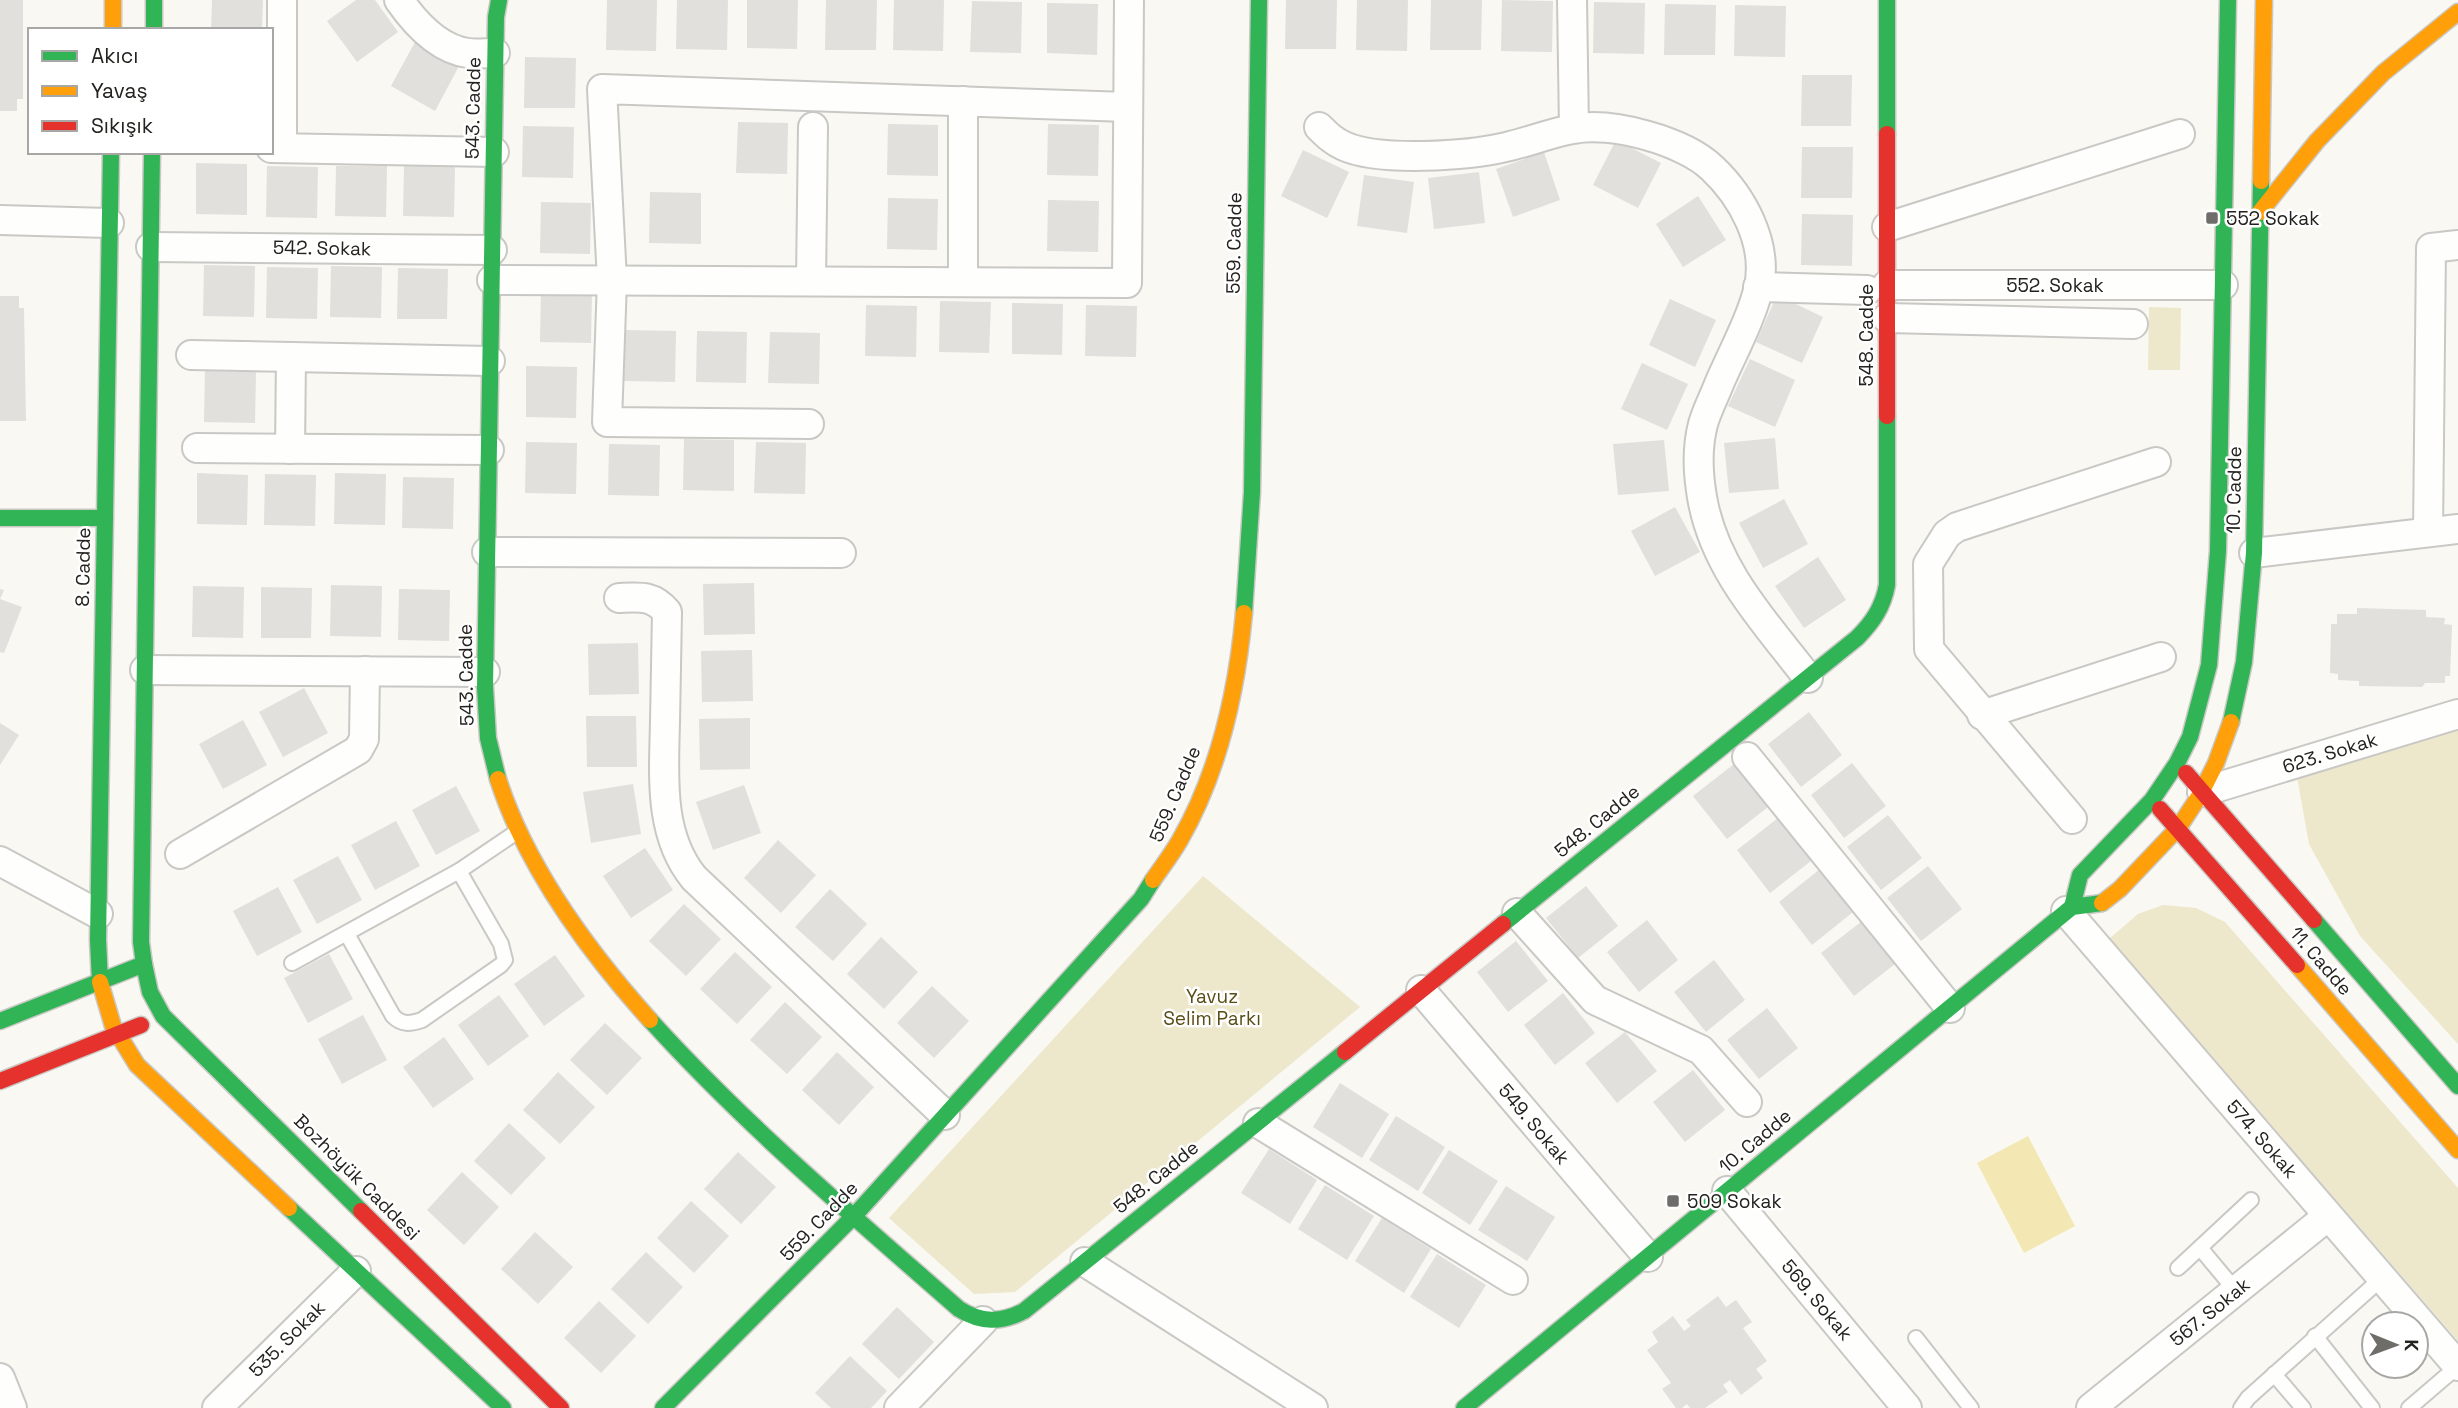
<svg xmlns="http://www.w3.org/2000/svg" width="2458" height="1408" font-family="'Space Grotesk',sans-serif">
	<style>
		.green { fill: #ede7cb }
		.water { fill: #f3e8b3 }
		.building { fill: #e1e0dc }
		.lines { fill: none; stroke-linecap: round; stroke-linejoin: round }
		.lane-casing { stroke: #c9c8c5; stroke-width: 18 }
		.street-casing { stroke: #c9c8c5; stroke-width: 32 }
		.fast-casing { stroke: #c9c8c5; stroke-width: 19 }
		.slow-casing { stroke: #c9c8c5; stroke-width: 19 }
		.jam-casing { stroke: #c9c8c5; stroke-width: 19 }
		.lane { stroke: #fefefd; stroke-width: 14 }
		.street { stroke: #fefefd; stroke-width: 28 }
		.fast { stroke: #30b455; stroke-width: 16 }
		.slow { stroke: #ff9f0a; stroke-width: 16 }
		.jam { stroke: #e5322d; stroke-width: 16 }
		.poi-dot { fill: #6e6d69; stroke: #fff; stroke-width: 2.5 }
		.labels { text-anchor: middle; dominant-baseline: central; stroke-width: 5; stroke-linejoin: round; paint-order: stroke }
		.street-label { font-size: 19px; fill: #23221f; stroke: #fff }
		.poi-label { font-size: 19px; fill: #23221f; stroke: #fff; text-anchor: start }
		.park-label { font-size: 19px; fill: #594d15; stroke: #fff }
	</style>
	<rect width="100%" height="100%" fill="#f9f8f3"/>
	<g class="green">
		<path d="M2149,307L2181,308L2180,370H2148Z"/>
		<path d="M2458,728V1044L2360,936L2309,844L2297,777Z"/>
		<path d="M1203,876L1360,1007L1015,1292L974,1294L889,1218Z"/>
		<path d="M2163,905L2196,908L2225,922L2458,1188V1341L2110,938L2138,914Z"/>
	</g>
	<path class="water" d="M2028,1136L2075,1226L2024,1253L1977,1163Z"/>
	<g class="building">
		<path d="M0,0H23V99H17V111H0Z"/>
		<path d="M212,0H263L262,30H211Z"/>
		<path d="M356,0H375L398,32L357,62L327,21Z"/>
		<path d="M607,0H657L656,51L606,50Z"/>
		<path d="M677,0H728L727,50L676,49Z"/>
		<path d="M747,0H798L797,49L747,48Z"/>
		<path d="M826,0H877L876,50H825Z"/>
		<path d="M894,0H944L943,51L893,50Z"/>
		<path d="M1286,0H1337L1336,49H1285Z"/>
		<path d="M1357,0H1408L1407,51L1356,50Z"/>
		<path d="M1431,0H1482L1481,50H1430Z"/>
		<path d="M1502,0L1553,1L1552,52L1501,51Z"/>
		<path d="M972,1L1022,2L1021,53L970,52Z"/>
		<path d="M1594,2L1645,3L1644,54L1593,53Z"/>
		<path d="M1047,3L1098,4L1097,55L1047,53Z"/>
		<path d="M1665,4L1716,5L1715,55H1664Z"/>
		<path d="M1735,5L1786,6L1785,57L1734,56Z"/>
		<path d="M415,42L459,66L435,111L391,86Z"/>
		<path d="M525,57L576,58L575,108H524Z"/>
		<path d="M1802,75H1852L1851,126H1801Z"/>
		<path d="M738,122L788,123L787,174L736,173Z"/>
		<path d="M888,124L938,125V176L887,175Z"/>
		<path d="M1048,124L1099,125L1098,176L1047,175Z"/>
		<path d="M523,126L574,127L573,178L522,177Z"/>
		<path d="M1616,140L1661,163L1638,208L1593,185Z"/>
		<path d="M1802,147H1853L1852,198H1801Z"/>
		<path d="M1303,150L1349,172L1327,218L1281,196Z"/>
		<path d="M1544,152L1560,200L1513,217L1496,169Z"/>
		<path d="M196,163L247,164V215L196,214Z"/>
		<path d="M404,165L455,166L454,217L403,216Z"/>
		<path d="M267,166L318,167L317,218L266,217Z"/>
		<path d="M336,166H387L386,217L335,216Z"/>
		<path d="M1479,172L1485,223L1434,229L1428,178Z"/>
		<path d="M1364,175L1414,182L1407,233L1357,226Z"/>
		<path d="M650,192L701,193V244L649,243Z"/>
		<path d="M1698,196L1726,240L1683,267L1656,224Z"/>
		<path d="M888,198L938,199L937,250L887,249Z"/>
		<path d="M1048,200L1099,201L1098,252L1047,251Z"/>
		<path d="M541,202L591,203L590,254L540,253Z"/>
		<path d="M1802,214L1853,215L1852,266L1801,265Z"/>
		<path d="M204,265L255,266L254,317L203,316Z"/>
		<path d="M331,266L382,267L381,318L330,317Z"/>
		<path d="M267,267L318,268L317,319L266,318Z"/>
		<path d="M398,268L448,269L447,319H397Z"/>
		<path d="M541,291L592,292L591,343L540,342Z"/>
		<path d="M1777,295L1823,317L1802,363L1756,342Z"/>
		<path d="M0,296H19V308H24L26,421H0Z"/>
		<path d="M1670,299L1716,320L1695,367L1649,345Z"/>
		<path d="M940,301L991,302L989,353L939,352Z"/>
		<path d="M1012,303L1063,304L1062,355L1012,354Z"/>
		<path d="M866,305L917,306L916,357L865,356Z"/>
		<path d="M1086,305L1137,306L1136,357L1085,356Z"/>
		<path d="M625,330L676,331L675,382L624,381Z"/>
		<path d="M697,331L747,332L746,383L696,382Z"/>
		<path d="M770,332L820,333L819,384L768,383Z"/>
		<path d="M1750,359L1795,380L1775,427L1728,406Z"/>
		<path d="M1642,363L1688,384L1667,430L1621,409Z"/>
		<path d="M526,366L577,367L576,418L526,417Z"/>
		<path d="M205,371L256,372L255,423L204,422Z"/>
		<path d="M1775,438L1779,489L1729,493L1724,443Z"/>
		<path d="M684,439L734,440V491L683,490Z"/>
		<path d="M1664,440L1669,491L1618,495L1613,444Z"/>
		<path d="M526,442L577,443L576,494L525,493Z"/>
		<path d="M756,442L806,443L805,494L754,493Z"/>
		<path d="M609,444L660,445L659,496L608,495Z"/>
		<path d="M197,473L248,475L247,525L197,524Z"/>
		<path d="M335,473L386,474L385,525L334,524Z"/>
		<path d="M265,474L316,475L315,526L264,525Z"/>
		<path d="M403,477L454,478L453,529L402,528Z"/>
		<path d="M1784,499L1808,544L1763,568L1739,523Z"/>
		<path d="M1675,507L1700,552L1655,576L1631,531Z"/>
		<path d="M1818,557L1846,600L1804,628L1775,586Z"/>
		<path d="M754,583L755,634L704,635L703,584Z"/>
		<path d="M331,585L382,586L381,637L330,636Z"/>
		<path d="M193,586L244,587L243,638L192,637Z"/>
		<path d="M261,587L312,588L311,638H261Z"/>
		<path d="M0,589L4,590L0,599L22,607L4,653L0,652Z"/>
		<path d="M399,589L450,590L449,641L398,640Z"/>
		<path d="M2357,608L2426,610V617L2445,618L2444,624L2452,625L2450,676H2445V683H2425L2422,687L2359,686V681L2338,680V674L2330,673L2331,624H2337V614H2357Z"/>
		<path d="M638,643L639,694L589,695L588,644Z"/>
		<path d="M752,650L753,701L702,702L701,651Z"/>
		<path d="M304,688L328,733L283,757L259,712Z"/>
		<path d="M1809,712L1842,755L1801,787L1768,744Z"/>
		<path d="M586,716H636L637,767H587Z"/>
		<path d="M750,718V769L700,770L699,719Z"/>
		<path d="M243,720L267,765L223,789L199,744Z"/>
		<path d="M0,723L19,735L0,765Z"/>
		<path d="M1852,763L1886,806L1844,838L1811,795Z"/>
		<path d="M1734,764L1768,807L1727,839L1693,796Z"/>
		<path d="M633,784L641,834L591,843L583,792Z"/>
		<path d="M744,785L761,833L713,850L696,802Z"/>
		<path d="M456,786L480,831L436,855L412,810Z"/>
		<path d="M1888,815L1922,858L1881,890L1847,847Z"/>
		<path d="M1778,818L1811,861L1770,893L1737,850Z"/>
		<path d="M396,821L420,866L375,890L351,845Z"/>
		<path d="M778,840L816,875L781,913L744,878Z"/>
		<path d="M645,848L673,890L631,918L603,876Z"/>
		<path d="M338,856L362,900L317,924L293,880Z"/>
		<path d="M1928,866L1962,909L1921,941L1887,898Z"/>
		<path d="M1820,869L1853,912L1812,945L1779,902Z"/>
		<path d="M1586,886L1618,926L1578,958L1546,918Z"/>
		<path d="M278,887L302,932L257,956L233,911Z"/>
		<path d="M830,889L867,924L833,961L795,927Z"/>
		<path d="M684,904L721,939L686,976L649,941Z"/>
		<path d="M1647,920L1678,960L1639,992L1607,952Z"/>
		<path d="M1862,921L1895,964L1854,996L1821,953Z"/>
		<path d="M881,937L918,972L884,1009L847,974Z"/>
		<path d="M1516,941L1548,981L1508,1012L1477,972Z"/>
		<path d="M735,952L772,987L737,1024L700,989Z"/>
		<path d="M329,954L353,999L308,1023L284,978Z"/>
		<path d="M555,955L585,996L544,1026L514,984Z"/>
		<path d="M1714,960L1745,1000L1706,1032L1674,992Z"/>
		<path d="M932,986L969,1021L934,1058L897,1023Z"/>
		<path d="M1563,993L1595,1033L1555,1065L1524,1025Z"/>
		<path d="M499,995L529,1036L488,1066L458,1025Z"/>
		<path d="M785,1002L822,1037L787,1074L750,1040Z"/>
		<path d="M1767,1008L1798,1048L1759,1079L1727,1040Z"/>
		<path d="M363,1015L387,1060L342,1084L318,1039Z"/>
		<path d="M605,1023L642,1058L607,1095L570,1060Z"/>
		<path d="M1625,1032L1657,1071L1617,1103L1585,1063Z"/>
		<path d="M444,1037L474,1079L433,1108L403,1067Z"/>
		<path d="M837,1052L874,1087L839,1125L802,1090Z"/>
		<path d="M1693,1070L1725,1110L1685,1142L1653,1102Z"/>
		<path d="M558,1072L595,1107L560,1144L523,1110Z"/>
		<path d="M1340,1083L1389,1114L1362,1158L1313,1127Z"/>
		<path d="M1396,1116L1445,1147L1418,1191L1369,1160Z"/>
		<path d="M509,1123L546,1158L511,1195L474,1161Z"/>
		<path d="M1269,1149L1317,1180L1290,1224L1241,1193Z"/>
		<path d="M1449,1150L1498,1181L1470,1225L1422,1193Z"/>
		<path d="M738,1152L776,1187L741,1224L704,1189Z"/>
		<path d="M462,1172L499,1207L464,1245L427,1210Z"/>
		<path d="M1325,1185L1374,1216L1347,1260L1298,1229Z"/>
		<path d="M1506,1186L1555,1217L1527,1261L1478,1230Z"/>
		<path d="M691,1201L729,1236L694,1273L657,1238Z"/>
		<path d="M1382,1218L1431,1249L1404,1293L1355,1261Z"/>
		<path d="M535,1232L573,1267L538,1304L501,1269Z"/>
		<path d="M646,1252L683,1287L648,1324L611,1289Z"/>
		<path d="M1437,1254L1486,1285L1459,1328L1410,1297Z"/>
		<path d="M1718,1296L1726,1307L1736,1300L1752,1322L1743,1328L1767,1361L1756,1369L1763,1378L1741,1395L1730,1380L1723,1385L1728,1392L1705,1408H1690L1687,1404L1682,1408H1676L1662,1389L1671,1383L1647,1350L1658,1342L1652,1332L1673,1316L1684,1331L1691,1326L1686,1320Z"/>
		<path d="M599,1301L636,1336L601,1373L564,1338Z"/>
		<path d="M897,1307L934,1342L899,1379L862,1344Z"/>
		<path d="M850,1356L887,1391L871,1408H831L815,1393Z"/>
	</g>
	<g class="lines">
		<g class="lane-casing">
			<g id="lane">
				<path d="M347,934L393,1016C402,1025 410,1024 422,1020L501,965L505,960L501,944L459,871"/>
				<path d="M292,963L459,871L518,831"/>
				<path d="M2201,1249L2236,1291"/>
				<path d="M2178,1268L2251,1200"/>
				<path d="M2315,1336L2372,1408"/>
				<path d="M1916,1338L1971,1408"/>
				<path d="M2274,1374L2303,1408"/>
				<path d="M2241,1408L2248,1398L2382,1278"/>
				<path d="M2409,1408L2458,1366"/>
			</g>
		</g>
		<g class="street-casing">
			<g id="street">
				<path d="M399,0C415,23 438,49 468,53C476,54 486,53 495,53"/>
				<path d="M1572,0L1574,128"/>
				<path d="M963,101V282"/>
				<path d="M1319,127C1327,135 1333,141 1344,146C1379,162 1468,156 1506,147C1529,142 1550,133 1573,129C1611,121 1684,141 1712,168C1742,196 1768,243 1759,286C1753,315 1731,356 1719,384C1714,397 1707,410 1703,424C1697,447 1698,474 1702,497C1714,569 1765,622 1808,678"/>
				<path d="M271,148L494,152"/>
				<path d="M282,148V0"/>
				<path d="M0,220L109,223"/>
				<path d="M1887,227L2180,134"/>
				<path d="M151,247L492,250"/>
				<path d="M492,280L1127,283L1129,0"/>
				<path d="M811,281L813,127"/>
				<path d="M1887,285H2223"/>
				<path d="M1758,287L1867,290"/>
				<path d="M1887,318L2133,324"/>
				<path d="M191,355L490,361"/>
				<path d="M809,424L607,422L612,280L602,89L1128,107"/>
				<path d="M197,448L489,450"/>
				<path d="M290,449L291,357"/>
				<path d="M2428,532L2431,248L2458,245"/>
				<path d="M487,552L841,553"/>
				<path d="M2254,553L2458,529"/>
				<path d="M619,598C640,597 653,595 667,612C666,649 666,685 665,721C664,774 658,834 694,878L945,1115"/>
				<path d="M145,670L485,672"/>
				<path d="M1982,715L2161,657"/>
				<path d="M1747,757L1950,1008"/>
				<path d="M2202,792L2458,714"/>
				<path d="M2072,819L1929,649L1928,564L1947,534L1957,527L2156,462"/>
				<path d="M180,854L358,750L364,739L365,671"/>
				<path d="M0,861L98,914"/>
				<path d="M2066,911L2458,1366"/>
				<path d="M1517,913L1595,1000L1701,1050L1747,1102"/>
				<path d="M1421,990L1648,1257"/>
				<path d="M1258,1123L1513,1280"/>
				<path d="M1727,1191L1907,1408"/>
				<path d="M1085,1262L1313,1408"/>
				<path d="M0,1378L12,1408"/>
				<path d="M217,1408L356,1271"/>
				<path d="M899,1408L983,1321"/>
				<path d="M2091,1408L2328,1216"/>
			</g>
		</g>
		<g class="fast-casing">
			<g id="fast">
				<path d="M154,0V30"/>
				<path d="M1887,0V134"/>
				<path d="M0,518H105"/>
				<path d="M1244,613L1252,492L1259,0"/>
				<path d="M2231,722L2244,662L2254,553L2261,181"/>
				<path d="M498,779L488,738L485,687L496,17L499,0"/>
				<path d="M2072,907L2080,875L2152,800L2177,763L2190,737L2209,665L2218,551L2228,0"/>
				<path d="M2314,920L2458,1086"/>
				<path d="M1503,924L1857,638C1873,622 1883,607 1887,585V416"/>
				<path d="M144,964L141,942L152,152"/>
				<path d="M100,982L98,940L111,152"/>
				<path d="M650,1020C745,1125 853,1216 959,1309C981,1323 1001,1323 1024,1311L1345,1052"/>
				<path d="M0,1021L144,964L150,992L163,1016L361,1211"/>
				<path d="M289,1208L503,1408"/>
				<path d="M663,1408L854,1216L1141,899L1153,880"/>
				<path d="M1464,1408L2072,907L2102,903"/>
			</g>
		</g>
		<g class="slow-casing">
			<g id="slow">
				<path d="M113,0V30"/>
				<path d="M2261,181L2264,0"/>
				<path d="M2260,212L2317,141L2383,73L2458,12"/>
				<path d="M498,779C526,866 589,952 650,1020"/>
				<path d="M1153,880C1162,867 1172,854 1180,840C1219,772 1237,690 1244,613"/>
				<path d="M2102,903L2120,889L2179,827L2200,795L2216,763L2231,722"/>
				<path d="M2297,965L2458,1150"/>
				<path d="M100,982L113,1026L137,1065L289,1208"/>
			</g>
		</g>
		<g class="jam-casing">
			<g id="jam">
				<path d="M1887,134V416"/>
				<path d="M2186,773L2314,920"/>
				<path d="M2160,809L2297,965"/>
				<path d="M1345,1052L1503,924"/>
				<path d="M0,1081L141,1025"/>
				<path d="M361,1211L561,1408"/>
			</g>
		</g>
		<use href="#lane" class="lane"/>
		<use href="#street" class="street"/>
		<use href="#fast" class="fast"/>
		<use href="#slow" class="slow"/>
		<use href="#jam" class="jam"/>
	</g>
	<g class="poi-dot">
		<rect x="2205" y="211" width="14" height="14" rx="3.5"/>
		<rect x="1666" y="1194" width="14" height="14" rx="3.5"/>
	</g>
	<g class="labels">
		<g class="street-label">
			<text transform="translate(473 108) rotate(-89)">543. Cadde</text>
			<text transform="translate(1234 243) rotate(-89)">559. Cadde</text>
			<text transform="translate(322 248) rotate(1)">542. Sokak</text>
			<text x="2055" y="285">552. Sokak</text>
			<text transform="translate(1866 335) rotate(-90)">548. Cadde</text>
			<text transform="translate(2234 490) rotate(-89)">10. Cadde</text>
			<text transform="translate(83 567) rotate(-89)">8. Cadde</text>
			<text transform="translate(466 675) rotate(-91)">543. Cadde</text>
			<text transform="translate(2330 753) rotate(-17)">623. Sokak</text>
			<text transform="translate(1175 794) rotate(-67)">559. Cadde</text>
			<text transform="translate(1597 821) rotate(-39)">548. Cadde</text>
			<text transform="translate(2321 961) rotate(49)">11. Cadde</text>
			<text transform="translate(1534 1124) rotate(50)">549. Sokak</text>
			<text transform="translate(2262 1139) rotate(49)">574. Sokak</text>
			<text transform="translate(1755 1141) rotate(-40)">10. Cadde</text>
			<text transform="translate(357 1177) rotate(45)">Bozhöyük Caddesi</text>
			<text transform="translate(1156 1177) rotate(-39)">548. Cadde</text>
			<text transform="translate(819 1221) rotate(-46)">559. Cadde</text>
			<text transform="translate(1817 1300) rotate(50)">569. Sokak</text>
			<text transform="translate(2210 1312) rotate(-39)">567. Sokak</text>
			<text transform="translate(287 1339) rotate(-45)">535. Sokak</text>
		</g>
		<g class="poi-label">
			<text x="2226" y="218">552 Sokak</text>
			<text x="1687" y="1201">509 Sokak</text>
		</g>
		<g class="park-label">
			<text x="1212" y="996">Yavuz<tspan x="1212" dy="22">Selim Parkı</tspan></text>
		</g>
	</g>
	<rect x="28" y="28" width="245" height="126" fill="#ffffff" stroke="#a7a7a5" stroke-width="2"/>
	<rect x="42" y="51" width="35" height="10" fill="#30b455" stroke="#a7a7a5" stroke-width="2"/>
	<text x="91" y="63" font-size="21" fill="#23221f">Akıcı</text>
	<rect x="42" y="86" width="35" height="10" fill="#ff9f0a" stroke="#a7a7a5" stroke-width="2"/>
	<text x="91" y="98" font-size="21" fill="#23221f">Yavaş</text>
	<rect x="42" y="121" width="35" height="10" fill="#e5322d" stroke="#a7a7a5" stroke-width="2"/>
	<text x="91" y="133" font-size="21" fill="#23221f">Sıkışık</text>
	<g transform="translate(2395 1345) rotate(91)"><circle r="33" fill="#ffffff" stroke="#a7a7a5" stroke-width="2"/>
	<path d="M0-5L12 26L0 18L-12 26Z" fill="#6e6d69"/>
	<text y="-10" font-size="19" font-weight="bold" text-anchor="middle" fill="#23221f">K</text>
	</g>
</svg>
